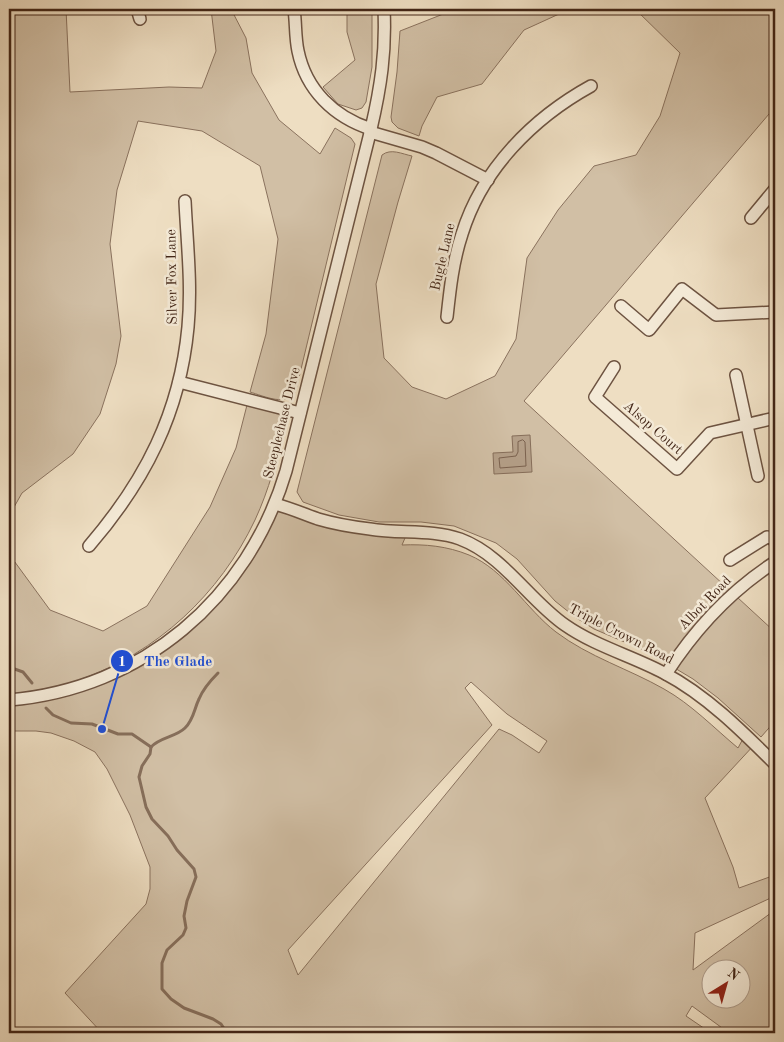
<svg xmlns="http://www.w3.org/2000/svg" width="784" height="1042" font-family="'Old Standard TT',serif">
	<style>
		.green { fill: #d1bfa5; stroke: #8a725e; fill-rule: evenodd }
		.water { fill: #b49f88; stroke: #866e5a }
		.lines { fill: none; stroke-linecap: round; stroke-linejoin: round }
		.shore { stroke: #7b624f; stroke-width: 1 }
		.stream { stroke: #866e5a; stroke-width: 3 }
		.minor-casing { stroke: #6d5341; stroke-width: 14 }
		.minor { stroke: #f4ead7; stroke-width: 11 }
		.labels { text-anchor: middle; dominant-baseline: central; stroke-width: 5; stroke-linejoin: round; paint-order: stroke }
		.street-label { font-size: 14px; fill: #422516; stroke: #f4ead7 }
		.leader { fill: none; stroke: #1d4ed8; stroke-width: 2 }
		.callout-dot { fill: #1d4ed8; stroke: #f4ead7; stroke-width: 2 }
		.mark-label { font-size: 15px; text-anchor: middle; font-weight: bold; fill: #fff }
		.callout-label { font-size: 15px; text-anchor: middle; font-weight: bold; fill: #1d4ed8; stroke: #f4ead7; stroke-width: 5; stroke-linejoin: round; paint-order: stroke }
	</style>
	<rect width="100%" height="100%" fill="#eedec2"/>
	<filter id="stains"><feTurbulence type="fractalNoise" baseFrequency=".004" numOctaves="4"/><feColorMatrix values="0 0 0 0 .2 0 0 0 0 .09 0 0 0 0 .02 0 0 0 .5 -.17"/></filter>
	<radialGradient id="worn" r=".72"><stop offset=".6" stop-color="#630" stop-opacity="0"/><stop offset="1" stop-color="#630" stop-opacity=".3"/></radialGradient>
	<g class="green">
		<path d="M9,9H66L70,92L169,87L202,88L216,51L211,9H231L246,38L252,73L279,120L320,154L335,128L351,138L355,144L296,390C288,408 264,396 250,392L266,334L278,239L260,166L202,131L138,121L117,190L110,244L121,336L116,364L100,414L73,454L22,493L9,516Z"/>
		<path d="M347,9H371L372,10V67L366,102L362,108L356,110L338,104L323,87L355,60L347,32Z"/>
		<path d="M456,9H570L524,30L482,84L437,97L422,126L419,136L398,128L392,122L391,117L397,72L400,31Z"/>
		<path d="M635,9H775V107L524,401L775,632V721L761,737L718,698L693,679L648,652L594,629L575,617L555,601L517,559L496,543L454,526L421,522H379L339,515L303,502L297,492L382,155C391,148 402,154 412,156L398,202L376,284L384,358L412,387L446,399L495,376L516,339L527,258L558,210L594,166L636,155L660,116L680,53Z"/>
		<path d="M247,405L283,414L286,420V426C277,458 269,490 255,520C220,594 157,653 79,680C56,688 33,691 9,695V554L50,610L103,631L147,606L210,507L236,448Z"/>
		<path d="M275,504L319,519L408,531L402,545C425,544 447,546 469,555C505,570 526,609 556,632C589,657 629,669 664,689C691,704 714,728 738,748L745,735L755,744L705,798L733,867L739,888L775,875V896L695,933L693,970L775,910V1033H729L692,1006L686,1016L711,1033H102L65,993L146,904L150,889V867L130,815L107,769L95,752L74,741L51,733L36,731H9V704L133,664L220,593ZM471,682L507,714L547,741L539,753L512,735L499,729L298,975L288,950L492,725L465,688ZM712,970H742V1000H712Z"/>
	</g>
	<path class="water" d="M530,435L532,472L494,474L493,453L513,452L512,436Z"/>
	<g class="lines">
		<path class="shore" d="M523,440L525,442L526,466L500,468L499,458L516,456L518,452V442Z"/>
		<g class="stream">
			<path d="M9,667L23,672L32,683"/>
			<path d="M46,708L53,715L71,723L92,724L118,734H132L151,747"/>
			<path d="M151,747L150,754L142,766L139,777L146,807L152,819L168,836L177,850L194,869L196,877L187,901L184,916L186,928L183,935L167,950L162,963V989L171,999L184,1008L213,1019L221,1024L227,1033"/>
			<path d="M151,747C160,737 176,737 185,728C194,719 194,709 199,699C203,689 210,681 218,673"/>
		</g>
		<g class="minor-casing">
			<g id="minor">
				<path d="M137,9L140,19"/>
				<path d="M294,9C296,23 295,37 298,51C306,90 334,117 371,129"/>
				<path d="M370,132L422,147L436,153L488,180"/>
				<path d="M751,218L775,189"/>
				<path d="M621,306L649,330L682,289L716,315L775,312"/>
				<path d="M447,317C450,289 453,261 462,234C482,169 533,118 591,86"/>
				<path d="M614,367L595,397L677,469L710,433L775,418"/>
				<path d="M736,375L758,476"/>
				<path d="M179,382L300,413"/>
				<path d="M275,504C290,508 304,514 318,519C335,524 353,527 370,529C401,534 431,529 460,539C503,555 529,600 565,625C595,646 632,656 664,673C706,695 742,731 775,764"/>
				<path d="M89,546C145,481 180,413 188,327C192,285 187,243 185,201"/>
				<path d="M730,560L767,537L772,538L775,542"/>
				<path d="M666,674C695,629 730,591 775,562"/>
				<path d="M9,700C142,689 248,599 286,471L371,129C381,86 386,52 384,9"/>
			</g>
		</g>
		<use href="#minor" class="minor"/>
	</g>
	<g class="labels">
		<g class="street-label">
			<text transform="translate(443 257) rotate(-77)">Bugle Lane</text>
			<text transform="translate(172 277) rotate(-91)">Silver Fox Lane</text>
			<text transform="translate(282 423) rotate(-76)">Steeplechase Drive</text>
			<text transform="translate(653 428) rotate(41)">Alsop Court</text>
			<text transform="translate(705 603) rotate(-46)">Albot Road</text>
			<text transform="translate(621 634) rotate(27)">Triple Crown Road</text>
		</g>
	</g>
	<path class="leader" d="M102 729L122 661"/>
	<g class="callout-dot">
		<circle cx="102" cy="729" r="5"/>
		<circle cx="122" cy="661" r="12"/>
	</g>
	<g class="mark-label">
		<text x="122" y="666">1</text>
	</g>
	<g class="callout-label">
		<text x="178" y="666">The Glade</text>
	</g>
	<rect width="784" height="1042" fill="none" stroke="#eedec2" stroke-width="30"/>
	<rect x="10" y="10" width="764" height="1022" fill="none" stroke="#422516" stroke-width="2.5"/>
	<rect x="15" y="15" width="754" height="1012" fill="none" stroke="#422516"/>
	<g transform="translate(726 984) rotate(37)"><circle r="24" fill="#f4ead7" stroke="#ad9b8a"/>
	<path d="M0-4L9 19L0 12L-9 19Z" fill="#8f2418"/>
	<text y="-8" font-size="14" font-weight="bold" text-anchor="middle" fill="#422516">N</text>
	</g>
	<rect width="100%" height="100%" filter="url(#stains)"/>
	<rect width="100%" height="100%" fill="url(#worn)"/>
</svg>
